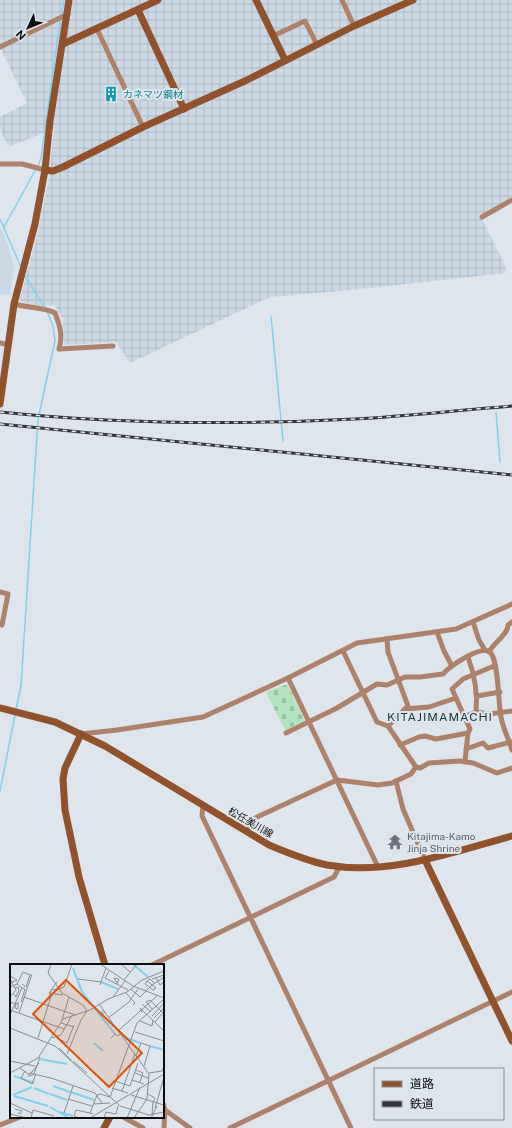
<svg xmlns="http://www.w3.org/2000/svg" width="512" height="1128" font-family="'Public Sans','Noto Sans JP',sans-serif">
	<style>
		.built { fill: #ccd9e5 }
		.industrial { fill: url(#industrial-grid) }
		.cemetery { fill: url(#cemetery-stones) }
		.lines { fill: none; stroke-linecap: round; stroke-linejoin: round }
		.stream { stroke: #85d1ed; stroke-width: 1.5 }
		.street { stroke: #ae826a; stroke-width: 5 }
		.secondary { stroke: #90512d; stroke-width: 7 }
		.rail-casing { stroke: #34373a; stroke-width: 3 }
		.rail { stroke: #dee5ec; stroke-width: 1.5; stroke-dasharray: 4.5; stroke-linecap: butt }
		.labels { text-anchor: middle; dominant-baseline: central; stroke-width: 4; stroke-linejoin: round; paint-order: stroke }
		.culture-label { font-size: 10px; fill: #0d838f; stroke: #dee5ec; text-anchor: start }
		.street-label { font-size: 10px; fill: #0a0c0e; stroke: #dee5ec }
		.worship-label { font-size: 10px; fill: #5b616d; stroke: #dee5ec; text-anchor: start }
		.quarter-label { font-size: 12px; letter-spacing: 1px; fill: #17393d; stroke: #dee5ec }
		.inset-river { fill: none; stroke: #85d1ed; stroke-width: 2 }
		.inset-road { fill: none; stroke: #898e93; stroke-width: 1 }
		.view { fill: #dd550c; fill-opacity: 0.15; stroke: #dd550c; stroke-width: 2 }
		.inset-edge { fill: none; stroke: #0a0c0e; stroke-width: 2 }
	</style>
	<defs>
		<pattern id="industrial-grid" width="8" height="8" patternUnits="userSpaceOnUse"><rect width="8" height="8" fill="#ccd9e5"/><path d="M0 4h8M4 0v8" fill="none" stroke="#aeb9c3"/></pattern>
		<pattern id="cemetery-stones" width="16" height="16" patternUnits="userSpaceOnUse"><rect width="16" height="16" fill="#b3e2be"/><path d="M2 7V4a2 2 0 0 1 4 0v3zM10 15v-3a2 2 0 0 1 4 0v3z" fill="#99c1a2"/></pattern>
	</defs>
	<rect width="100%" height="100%" fill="#dee5ec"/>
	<path class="built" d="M0,227L8,244L14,268L10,295L0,294Z"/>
	<path class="industrial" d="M0,0H512V198L481,217L507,269L505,273L351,290L270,297L130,363L116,342L64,345L63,319L54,305L39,306L22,302L20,299L37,236L49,179L54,129L8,147L0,129V117L27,103L0,47Z"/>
	<path class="cemetery" d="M287,684L304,719V721L285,730L266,692Z"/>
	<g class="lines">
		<g class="stream">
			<path d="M61,16L64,0"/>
			<path d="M38,166L41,158L60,20"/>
			<path d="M0,219L21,267"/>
			<path d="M4,227L36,169"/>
			<path d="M25,276L45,308"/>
			<path d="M271,316L283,441"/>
			<path d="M496,412L500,462"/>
			<path d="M16,709L21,686L38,419L55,341L53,326L47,311"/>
			<path d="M0,791L15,715"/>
		</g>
		<g class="street">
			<path d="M342,0L354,26"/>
			<path d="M97,29L143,127"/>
			<path d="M273,36L305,21L317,45"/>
			<path d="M0,47L68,14"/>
			<path d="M0,164H22L45,170"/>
			<path d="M482,217L512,200"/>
			<path d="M14,304C27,308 45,307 55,313C60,326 63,335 59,349L113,346"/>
			<path d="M0,343L9,345"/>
			<path d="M0,592L8,594L2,625L0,624"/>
			<path d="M473,622L479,640L485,650"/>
			<path d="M437,632L444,651L452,666"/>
			<path d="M387,639L388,652L408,706L388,726"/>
			<path d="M343,651L377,722L388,726L416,767"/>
			<path d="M489,652C494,642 508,635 508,625L512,622"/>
			<path d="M288,678L378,867"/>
			<path d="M477,696L500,692"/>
			<path d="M405,709L429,707L456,698"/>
			<path d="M476,712L489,714L512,711"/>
			<path d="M465,716L476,712C478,692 475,676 468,657"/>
			<path d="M286,733L337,708L377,684L387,685L405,677H420L443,674C450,666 483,643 491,653C499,665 498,703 501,717C503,729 509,739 512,750"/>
			<path d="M81,734L117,730L203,717L288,678L357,643L456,629L512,604"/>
			<path d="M400,745L419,737L425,736L436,739L468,733"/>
			<path d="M466,749L483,743L488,748L511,742"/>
			<path d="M465,761L468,733L470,729L452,689L463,679L494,666"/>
			<path d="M396,781L403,809L425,860"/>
			<path d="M203,805L202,816L351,1128"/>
			<path d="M247,832L251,822L257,817L337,780L378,785L392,783L411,774L416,767L420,768L429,763L459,761L473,763L497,773L512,768"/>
			<path d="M152,965L334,877L340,866"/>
			<path d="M163,1103L165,1110L190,1128"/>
			<path d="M123,1117L143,1128"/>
			<path d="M0,1125L20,1117"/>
			<path d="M164,1128L165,1110"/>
			<path d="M230,1128L512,992"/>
		</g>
		<g class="secondary">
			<path d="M256,0L285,60"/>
			<path d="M138,10L184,109"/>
			<path d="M63,44L158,0"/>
			<path d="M45,170L53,171L63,167L143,127L247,80L354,26L413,0"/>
			<path d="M0,404L14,304L35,224L45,170L50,121L69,0"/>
			<path d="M0,708L55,722L105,746L269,845C288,853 307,861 327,865C390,876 452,852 512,836"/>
			<path d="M81,734L65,768L63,779L65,810L79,877L105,965"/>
			<path d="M425,860L512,1041"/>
			<path d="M104,1128L110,1117"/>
		</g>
		<g class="rail-casing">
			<g id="rail">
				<path d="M0,412C117,424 237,425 355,419C407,416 460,410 512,406"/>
				<path d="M0,424L512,475"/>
			</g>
		</g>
		<use href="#rail" class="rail"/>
	</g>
	<defs>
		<g id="building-bare" transform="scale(1.2)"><path d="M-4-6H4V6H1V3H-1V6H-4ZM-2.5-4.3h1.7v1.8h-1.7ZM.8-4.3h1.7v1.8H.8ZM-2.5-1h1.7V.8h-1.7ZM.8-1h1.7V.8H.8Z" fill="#0f9aa8" stroke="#dee5ec" stroke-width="2.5" paint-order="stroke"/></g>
		<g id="temple-bare" transform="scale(1.2)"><path d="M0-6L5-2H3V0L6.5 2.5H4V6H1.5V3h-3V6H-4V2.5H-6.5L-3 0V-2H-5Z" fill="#6b7280" stroke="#dee5ec" stroke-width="2.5" paint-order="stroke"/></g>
	</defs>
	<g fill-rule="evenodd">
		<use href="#building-bare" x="111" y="94"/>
		<use href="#temple-bare" x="395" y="842"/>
	</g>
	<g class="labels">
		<g class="culture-label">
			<text x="123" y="94">カネマツ鋼材</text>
		</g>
		<g class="street-label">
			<text transform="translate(251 822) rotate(30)">松任美川線</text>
		</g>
		<g class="worship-label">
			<text x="407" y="836">Kitajima-Kamo<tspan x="407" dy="12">Jinja Shrine</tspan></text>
		</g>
		<g class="quarter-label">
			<text x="440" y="717">KITAJIMAMACHI</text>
		</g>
	</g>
	<g transform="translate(10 964)">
		<rect width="154" height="154" fill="#dee5ec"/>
		<path class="inset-river" d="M123,0L138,13M63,4L72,28L105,70M91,18L108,25M115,74L131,79M84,79L93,87M140,82L154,86M30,95L57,100M4,112L24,119M43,122L60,128M24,124L39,130M61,128L84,136M40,130L57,136M3,131L22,123M4,132L38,142M40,143L59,154M50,148L63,152"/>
		<path class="inset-road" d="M41,0L38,9L52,29L73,41L77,47L71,56L57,90M90,0L123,22L154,34M111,0L120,8M99,7L95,14L118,26M0,12L7,16L0,19M146,14L150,21L154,18M0,15L6,26L0,33M68,15L91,18M142,15L154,11M114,16L127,0M137,17L146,24L143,26L135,20L137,17L140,15L144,19M47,18L39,29L53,31M7,20L13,8L20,11L16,23L12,20M107,20L109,15L104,14L107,19M90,21L96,4M0,23L7,20L12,24L0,51M121,25L130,33M45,27L54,23L62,0M116,29L125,39L123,41M4,30L6,33L9,26L8,23L5,24M39,32L42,25L47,26M14,33L65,51M103,33L115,17M130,33L142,21L154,13M0,38L6,40L8,38V45L5,44L6,40M11,38L15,25L12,24M89,40L139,110L137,135L124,154M132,40L141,48M0,46L54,65M94,46L90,49L91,51L95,48M143,46L136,38L140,36L153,49M132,48L130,44L154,67M9,49L22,10M142,52L154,39M98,54L119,38L128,25M144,54L154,44M52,56L59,33M130,57L142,62L143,56M145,58L154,48M51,59L64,63M0,64L45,82L110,142L139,151L154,148M108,67L147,32M125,68L154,77M28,74L42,29M42,74L51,71L61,53M47,74L57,79L64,61M101,74L105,70L107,72L110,70M49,84L61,96M126,92L131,79L140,82L134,102M0,97L25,102M63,97L77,109M10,104L21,112L24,110M126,106L133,109L130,118M15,107L11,114L22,120L26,110M0,109L28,94L53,55L80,46L98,35L117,28L132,16L154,7M19,109L41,114L85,129L92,139M125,109L138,114M139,109L152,107L154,103M24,110L30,93M18,113L29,99M122,116L134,120M105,117L120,122L128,99M102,124L118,129M112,127L125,90M138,130L145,134L143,138M121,131L154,141M58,135L82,142M0,139L22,149M83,140L100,139M145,144L154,113M5,145L12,147L10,150L8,148M54,149L63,122M0,150L17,154M83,150L80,149L87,131L90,130L100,133L127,59L154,35M142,150L143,138M21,154L23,146L44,152M70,154L64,152L66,146L80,149M80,154L154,110M94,154L96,148L106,150L108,142M117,154L130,123M141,154L147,142"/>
		<path class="view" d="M56,16L132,89L99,123L23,50Z"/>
		<rect width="154" height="154" class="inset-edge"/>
	</g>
	<rect x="374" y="1068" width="130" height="52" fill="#dee5ec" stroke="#898e93"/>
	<rect x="382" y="1081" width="20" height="6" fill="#90512d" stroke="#898e93"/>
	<text x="410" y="1088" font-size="12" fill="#0a0c0e">道路</text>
	<rect x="382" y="1101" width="20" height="6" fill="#34373a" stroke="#898e93"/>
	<text x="410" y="1108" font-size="12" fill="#0a0c0e">鉄道</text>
	<g transform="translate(28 28) rotate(226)" stroke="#dee5ec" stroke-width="3" paint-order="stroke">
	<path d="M0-3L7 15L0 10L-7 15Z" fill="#0a0c0e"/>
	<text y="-6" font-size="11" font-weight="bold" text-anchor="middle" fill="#0a0c0e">N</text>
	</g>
</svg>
